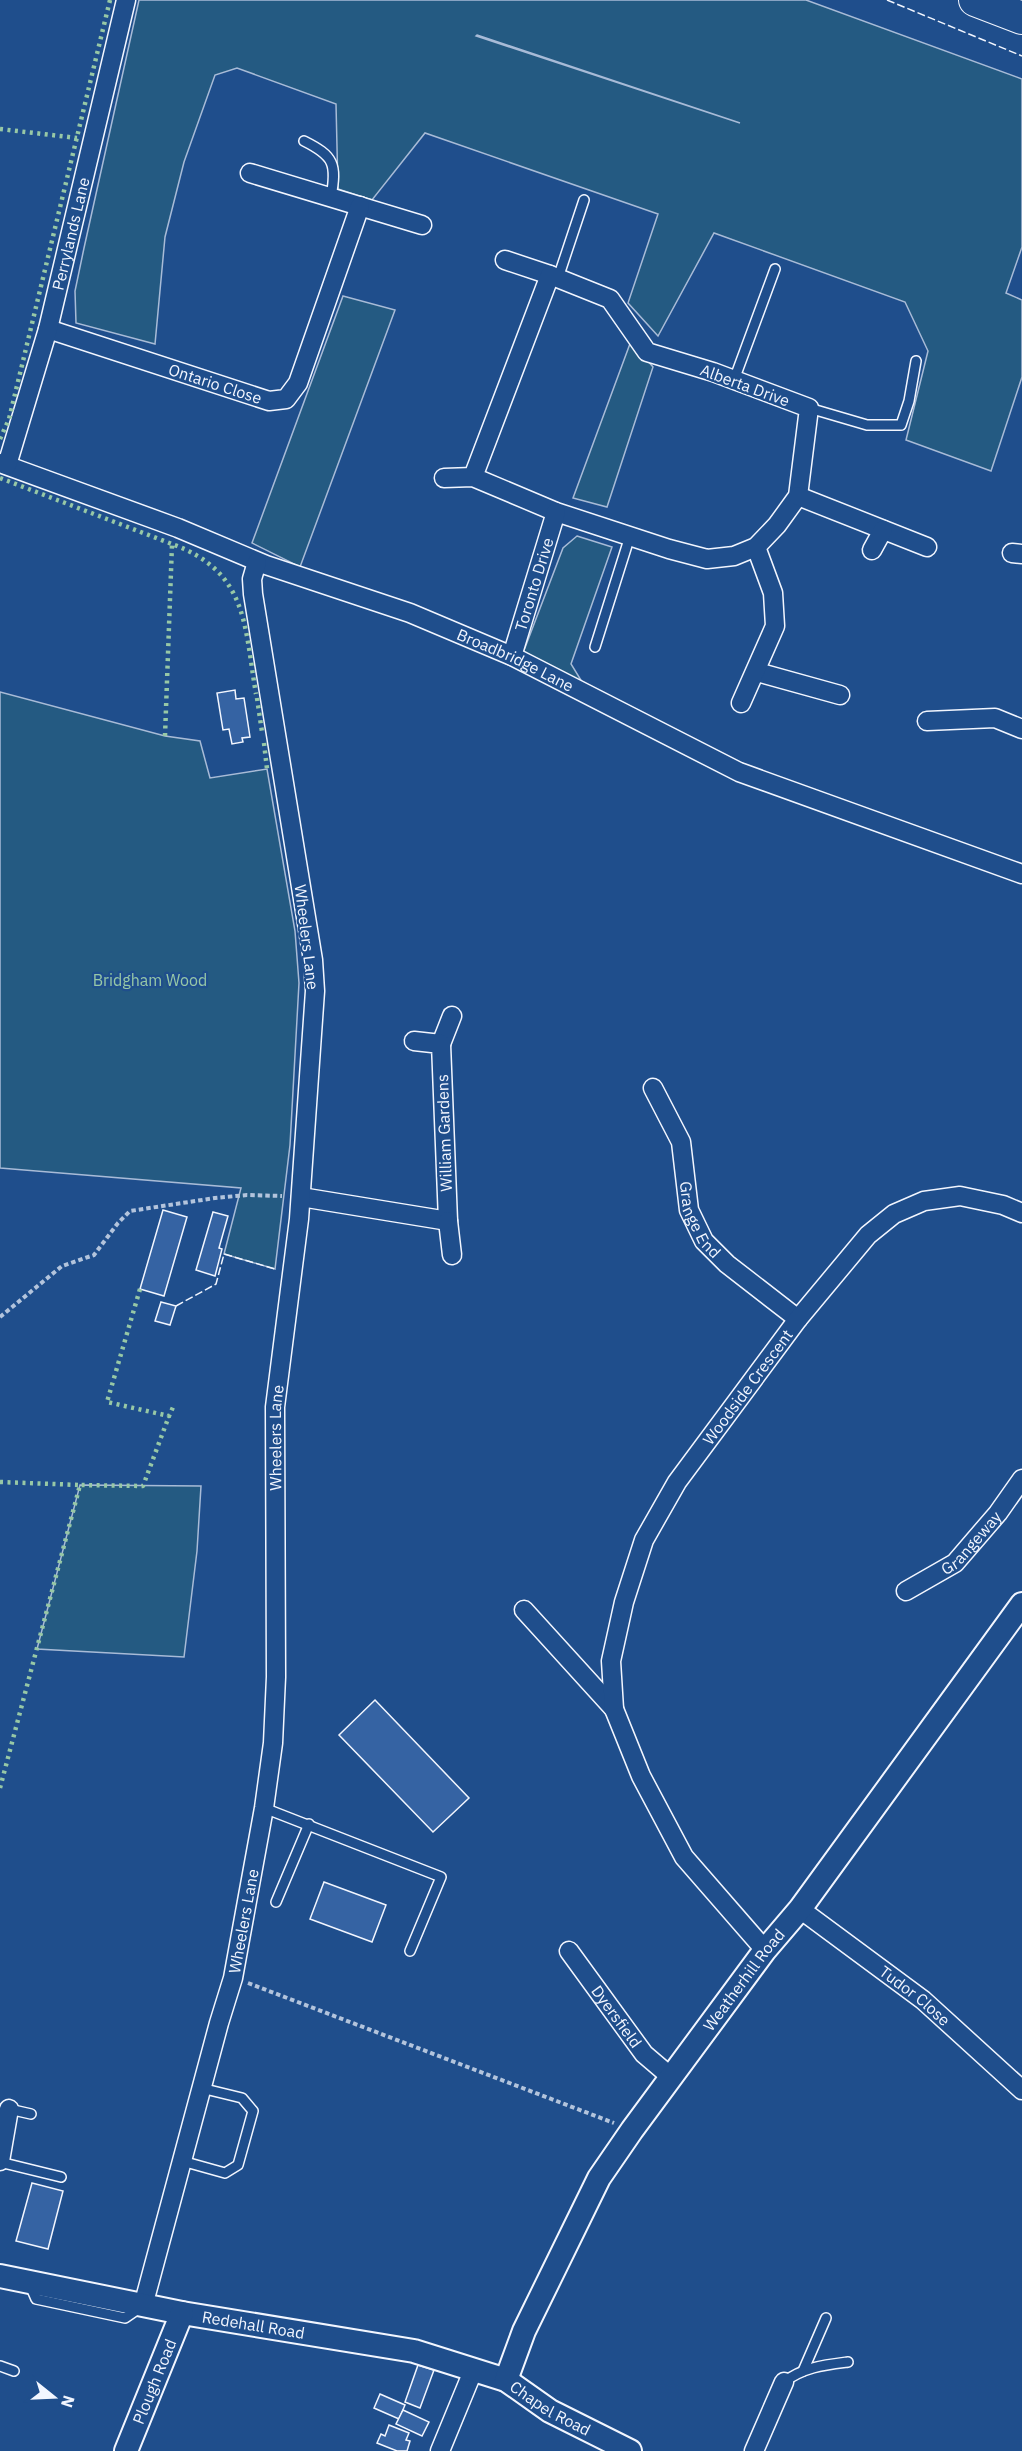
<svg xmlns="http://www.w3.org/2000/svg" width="1022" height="2451" font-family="'IBM Plex Sans',sans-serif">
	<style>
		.green { fill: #245a82; stroke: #a8bbd7; stroke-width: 1.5; fill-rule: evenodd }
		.building { fill: #3563a3; stroke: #f2f6ff; stroke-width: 1.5 }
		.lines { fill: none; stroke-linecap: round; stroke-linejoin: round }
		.service-casing { stroke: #f2f6ff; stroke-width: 12 }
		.minor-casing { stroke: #f2f6ff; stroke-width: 21 }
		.tertiary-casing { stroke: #f2f6ff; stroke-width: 26 }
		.motorway-casing { stroke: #f2f6ff; stroke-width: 34 }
		.path { stroke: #b3c4dc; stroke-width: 4; stroke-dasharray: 4.5 3; stroke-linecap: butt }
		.service { stroke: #1f4e8c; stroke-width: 9 }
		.minor { stroke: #1f4e8c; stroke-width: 18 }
		.tertiary { stroke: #1f4e8c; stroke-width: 22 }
		.motorway { stroke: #1f4e8c; stroke-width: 32 }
		.hedge { stroke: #97c8a6; stroke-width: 4.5; stroke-dasharray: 3 4.5; stroke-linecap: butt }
		.fence { stroke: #f2f6ff; stroke-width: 1.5; stroke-dasharray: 8 3; stroke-linecap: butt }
		.labels { text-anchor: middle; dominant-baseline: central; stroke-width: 4.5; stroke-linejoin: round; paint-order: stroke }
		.street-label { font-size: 16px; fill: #f2f6ff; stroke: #1f4e8c }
		.park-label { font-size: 16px; fill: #97c8a6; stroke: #1f4e8c }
	</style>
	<rect width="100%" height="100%" fill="#1f4e8c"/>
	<g class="green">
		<path d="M139,0H806L1022,79V247L1006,293L1022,300V377L991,471L906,440L928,351L905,302L714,233L658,336L628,303L658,214L425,133L372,200L338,189L336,104L237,68L215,75L184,162L165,237L155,344L76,323L75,291L84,248ZM477,35L740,123L476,36Z"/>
		<path d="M343,296L395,310L300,567L252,543Z"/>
		<path d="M631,341L653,367L607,507L573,498Z"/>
		<path d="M577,536L612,547L571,664L590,695L523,653L563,548Z"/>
		<path d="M0,692L165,736L200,741L210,778L267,769L295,931L299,983L290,1145L275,1269L224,1254L241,1188L0,1168Z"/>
		<path d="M80,1485L201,1486L197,1551L184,1657L37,1649Z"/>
	</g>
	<g class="building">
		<path d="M235,690L236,699L244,698L250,737L242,738L243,742L232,744L229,729L223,730L217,693Z"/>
		<path d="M163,1210L187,1217L164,1296L140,1289Z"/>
		<path d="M213,1212L228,1216L219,1248L222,1249L215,1276L196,1270Z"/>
		<path d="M161,1302L176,1306L170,1325L155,1321Z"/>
		<path d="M375,1700L469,1798L433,1832L339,1735Z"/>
		<path d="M324,1882L386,1905L372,1942L310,1919Z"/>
		<path d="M32,2183L63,2191L48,2249L16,2241Z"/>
		<path d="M418,2365L434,2370L420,2408L405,2402Z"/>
		<path d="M380,2394L405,2405L399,2419L374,2408Z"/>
		<path d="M403,2410L429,2422L422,2436L396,2424Z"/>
		<path d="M389,2425L409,2433L406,2440L410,2441L407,2451H397L377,2443L381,2434L385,2436Z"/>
	</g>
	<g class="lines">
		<g class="service-casing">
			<g id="service">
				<path d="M304,141C334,156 337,164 331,197"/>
				<path d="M558,278L584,200"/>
				<path d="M734,380L775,269"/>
				<path d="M809,408L867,425H901L909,401L916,361"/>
				<path d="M595,647L630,536"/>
				<path d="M264,1808L441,1877L410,1951"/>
				<path d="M276,1902L309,1824"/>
				<path d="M9,2109L31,2114"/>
				<path d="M182,2161L225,2173L238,2165L253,2111L242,2098L201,2088"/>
				<path d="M0,2162L61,2177"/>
				<path d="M29,2283L36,2299L125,2318L141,2307"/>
				<path d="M0,2366L14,2371"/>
				<path d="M803,2371L826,2318"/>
				<path d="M784,2382C804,2367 824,2365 848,2362"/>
			</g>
		</g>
		<g class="minor-casing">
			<g id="minor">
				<path d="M250,173L422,225"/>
				<path d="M505,260L550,275"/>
				<path id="s1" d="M48,329L269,401L286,399L298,383L360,206"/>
				<path id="s2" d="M0,463L178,528L266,565L410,613L512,656L739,772L1022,874"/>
				<path id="s3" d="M7,465L48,329L126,0"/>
				<path d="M444,478L473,477L556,512L669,549L707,559L734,556L756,547L777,525L798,496L809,408L713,372L647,352L610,299L550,275L473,477"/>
				<path d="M798,496L927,547"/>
				<path d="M872,550L883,530"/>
				<path d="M1012,553L1022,554"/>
				<path id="s4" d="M512,656L556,512"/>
				<path d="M757,672L840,695"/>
				<path d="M741,703L775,626L773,593L756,547"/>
				<path d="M927,721L995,718L1022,729"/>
				<path d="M441,1044L452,1016"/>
				<path id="s5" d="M653,1088L681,1142L689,1210L704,1241L727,1264L798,1319"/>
				<path d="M301,1197L448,1221L441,1044L414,1041"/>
				<path d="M448,1221L452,1255"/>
				<path id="s6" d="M906,1591L955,1563L998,1513L1022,1479"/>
				<path d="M524,1610L614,1709"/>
				<path id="s7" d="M800,1909L923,2000L1022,2090"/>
				<path id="s8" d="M765,1950L684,1857L641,1776L614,1709L611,1661L624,1602L644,1540L677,1482L798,1319L868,1235L894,1214L924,1201L960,1196L1003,1205L1022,1213"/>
				<path id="s9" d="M569,1951L644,2054L671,2077"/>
				<path d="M0,2161L9,2109"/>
				<path id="s10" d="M143,2306L219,2023L233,1978L264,1808L273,1743L276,1677L275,1407L299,1219L315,991L313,960L253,594L252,579L257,562"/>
				<path d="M440,2451L473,2371"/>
				<path d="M754,2451L784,2382"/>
			</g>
		</g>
		<g class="tertiary-casing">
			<g id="tertiary">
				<path id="s11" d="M0,2276L182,2313L414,2351L506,2380L550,2411L630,2451"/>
				<path id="s12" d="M506,2380L524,2331L599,2178L632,2130L765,1950L800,1909L1022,1604"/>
				<path id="s13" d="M126,2451L182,2313"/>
			</g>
		</g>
		<g class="motorway-casing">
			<path id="motorway" d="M975,0L1022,18"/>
		</g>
		<g class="path">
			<path d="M0,1317L62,1266L94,1255L118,1223L130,1211L215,1198L247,1195L282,1196"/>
			<path d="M248,1983L614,2123"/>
		</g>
		<use href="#service" class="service"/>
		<use href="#minor" class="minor"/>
		<use href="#tertiary" class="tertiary"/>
		<use href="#motorway" class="motorway"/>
		<g class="hedge">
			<path d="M0,129L77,138"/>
			<path d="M0,439L9,419L110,0"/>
			<path d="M0,478L172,544"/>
			<path d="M257,698L262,732"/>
			<path d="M165,736L172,544C248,572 244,624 256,694"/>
			<path d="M264,743L267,769"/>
			<path d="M140,1289L107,1402L169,1416L174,1405"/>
			<path d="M0,1482L80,1485"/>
			<path d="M0,1788L80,1485L143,1486L169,1416"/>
		</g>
		<g class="fence">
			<path d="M887,0L1022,56"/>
			<path d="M176,1306L216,1284L224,1254L275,1269"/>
		</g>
	</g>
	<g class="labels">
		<g class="street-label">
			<text stroke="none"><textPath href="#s3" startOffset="240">Perrylands Lane</textPath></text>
			<text stroke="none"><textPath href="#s1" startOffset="176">Ontario Close</textPath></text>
			<text transform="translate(745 385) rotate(20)">Alberta Drive</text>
			<text stroke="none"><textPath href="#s4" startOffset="75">Toronto Drive</textPath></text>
			<text stroke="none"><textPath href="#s2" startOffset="552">Broadbridge Lane</textPath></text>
			<text transform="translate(307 937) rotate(83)">Wheelers Lane</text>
			<text transform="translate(444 1133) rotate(-92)">William Gardens</text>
			<text stroke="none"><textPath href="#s5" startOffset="142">Grange End</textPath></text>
			<text stroke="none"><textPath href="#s8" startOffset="646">Woodside Crescent</textPath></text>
			<text stroke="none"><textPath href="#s10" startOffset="884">Wheelers Lane</textPath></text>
			<text stroke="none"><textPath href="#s6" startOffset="82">Grangeway</textPath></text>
			<text stroke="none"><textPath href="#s10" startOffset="398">Wheelers Lane</textPath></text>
			<text stroke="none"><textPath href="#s12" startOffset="468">Weatherhill Road</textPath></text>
			<text stroke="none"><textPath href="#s7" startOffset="144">Tudor Close</textPath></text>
			<text stroke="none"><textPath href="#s9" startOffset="81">Dyersfield</textPath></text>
			<text stroke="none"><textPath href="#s11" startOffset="258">Redehall Road</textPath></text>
			<text stroke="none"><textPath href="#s13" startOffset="75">Plough Road</textPath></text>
			<text stroke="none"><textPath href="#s11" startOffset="570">Chapel Road</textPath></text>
		</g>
		<g class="park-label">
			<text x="150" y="980">Bridgham Wood</text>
		</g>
	</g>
	<g transform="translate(54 2397) rotate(108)" stroke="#1f4e8c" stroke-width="4.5" paint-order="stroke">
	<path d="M0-4.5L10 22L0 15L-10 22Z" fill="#f2f6ff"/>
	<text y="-9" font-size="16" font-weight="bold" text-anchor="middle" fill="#f2f6ff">N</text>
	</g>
</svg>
